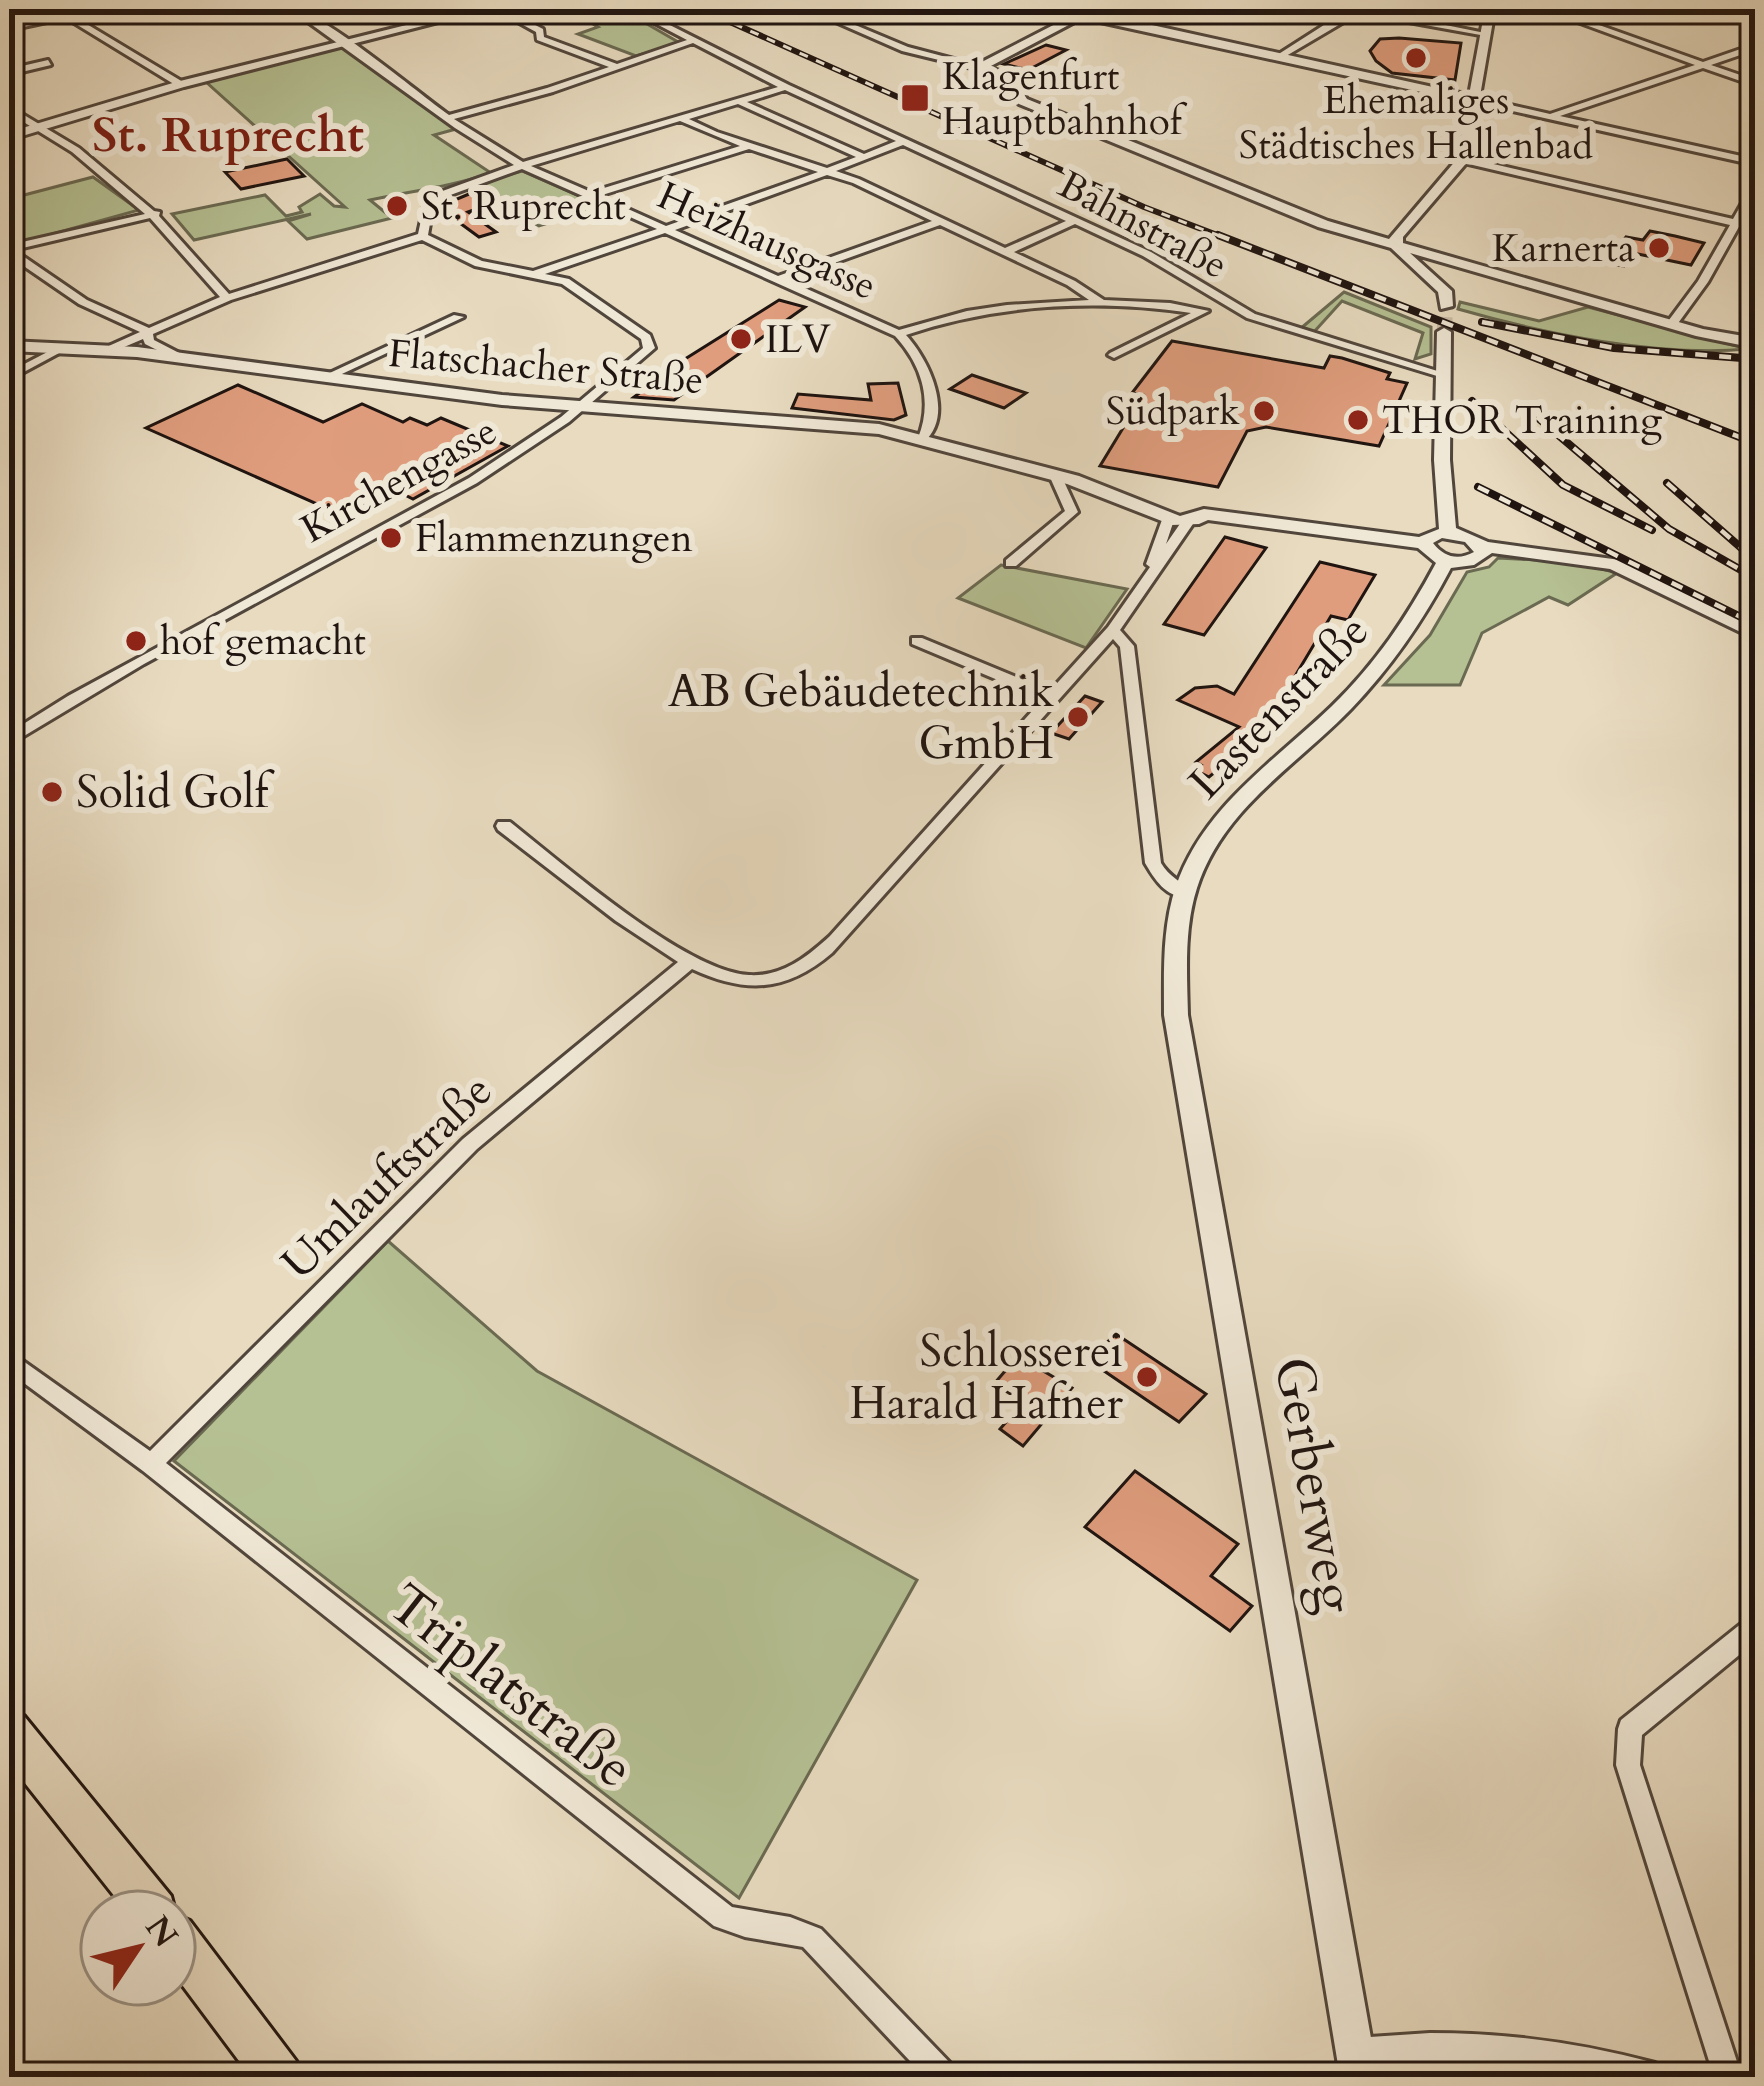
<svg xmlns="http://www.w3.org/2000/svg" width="1764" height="2086" font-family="Cardo,serif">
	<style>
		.green { fill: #b5c093; stroke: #6a6a52; stroke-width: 3 }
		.building { fill: #df9d7d; stroke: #1f1410; stroke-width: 3 }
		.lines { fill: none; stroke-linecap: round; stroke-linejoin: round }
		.tertiary-tunnel { stroke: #cabda6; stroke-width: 15; stroke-dasharray: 15 8; stroke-linecap: butt }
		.minor-casing { stroke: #51463c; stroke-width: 6 }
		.tertiary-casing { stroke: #51463c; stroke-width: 6 }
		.primary-casing { stroke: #1f1410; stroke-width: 6 }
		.minor { fill: #f0e8d6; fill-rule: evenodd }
		.tertiary { fill: #f0e8d6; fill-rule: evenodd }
		.primary { fill: #e8dbc0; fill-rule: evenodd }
		.rail-far1-casing { stroke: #1f1410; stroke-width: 6 }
		.rail-casing { stroke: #1f1410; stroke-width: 8 }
		.rail-far1 { stroke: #f0e8d6; stroke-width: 3; stroke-dasharray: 9; stroke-linecap: butt }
		.rail { stroke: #f0e8d6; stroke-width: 4.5; stroke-dasharray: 12; stroke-linecap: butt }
		.poi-dot { fill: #8f2418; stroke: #f0e8d6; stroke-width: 4.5 }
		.labels { text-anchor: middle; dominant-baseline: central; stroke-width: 12; stroke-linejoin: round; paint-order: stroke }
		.far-poi-label { font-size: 39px; fill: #1f1410; stroke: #f0e8d6; text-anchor: start }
		.far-street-label { font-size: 39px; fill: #1f1410; stroke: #f0e8d6 }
		.poi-label { font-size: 45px; fill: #1f1410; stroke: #f0e8d6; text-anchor: end }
		.street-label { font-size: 45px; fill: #1f1410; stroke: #f0e8d6 }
		.far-district-label { font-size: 48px; font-weight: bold; fill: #7a1f14; stroke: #f0e8d6 }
		.near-street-label { font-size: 54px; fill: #1f1410; stroke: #f0e8d6 }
	</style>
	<rect width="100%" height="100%" fill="#e8dbc0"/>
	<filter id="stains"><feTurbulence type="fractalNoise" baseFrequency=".00167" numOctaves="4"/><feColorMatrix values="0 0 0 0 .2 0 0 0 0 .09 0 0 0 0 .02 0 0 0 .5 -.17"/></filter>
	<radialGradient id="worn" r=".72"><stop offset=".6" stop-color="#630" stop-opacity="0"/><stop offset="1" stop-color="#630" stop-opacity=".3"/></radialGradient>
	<g class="green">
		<path d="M611,9H621L680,43L636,56L578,34L598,27L580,16Z"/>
		<path d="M346,46L456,129L434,135L491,173C450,187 412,191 370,200L392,218L307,239L288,221L311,214L194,240L172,214L265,195L286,216L302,212L299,207L320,194L334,206L345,207L205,81Z"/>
		<path d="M522,171L602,206L539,226L462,188Z"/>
		<path d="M93,177L139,210L9,246V199Z"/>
		<path d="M1344,292L1431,327V354L1415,359L1423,333L1342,301L1313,333L1300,329Z"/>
		<path d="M1460,302L1539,321L1588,307L1748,349C1658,357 1545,334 1458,309Z"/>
		<path d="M1498,558L1576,562L1617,573L1568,605L1549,597L1482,633L1460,685H1384L1430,635L1467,572L1489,567Z"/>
		<path d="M1001,565L1127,589L1086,648L958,598Z"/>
		<path d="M388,1241L537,1371L917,1580L739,1898L174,1461Z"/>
	</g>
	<g class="building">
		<path d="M1399,38L1461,43L1455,80L1392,73L1376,61L1370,51L1380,39Z"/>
		<path d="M1046,45L1066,50L1028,70L1004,64Z"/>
		<path d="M287,159L304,176L241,189L225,172Z"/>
		<path d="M469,194L490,204L468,212L496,232L479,237L438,207Z"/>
		<path d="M1650,231L1675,236L1704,243L1691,265L1633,253L1624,266L1607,263L1626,237L1643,240Z"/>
		<path d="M779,300L805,307L674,400L634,397L685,359Z"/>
		<path d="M1172,341L1324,368L1330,356L1342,358L1390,373L1387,379L1407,383L1379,446L1266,427L1247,431L1218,487L1100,466L1143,395L1132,393Z"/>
		<path d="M972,375L1026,393L1004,408L950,389Z"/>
		<path d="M898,383L906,415L894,420L792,408L798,394L871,400L868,384Z"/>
		<path d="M238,385L323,422L362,404L403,422L410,418L427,425L441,418L508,446L413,499L395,490L344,516L146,428Z"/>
		<path d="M1225,537L1266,548L1204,635L1164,624Z"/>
		<path d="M1320,562L1375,575L1348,620L1331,616L1285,693L1303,700L1209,777L1195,770L1201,765L1196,762L1239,727L1178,700L1195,688L1217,686L1234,694Z"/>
		<path d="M1085,696L1102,702L1069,739L1051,733Z"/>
		<path d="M1116,1334L1206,1394L1179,1422L1088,1360Z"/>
		<path d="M1018,1356L1072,1388L1023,1446L1000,1429L1024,1402L994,1384Z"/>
		<path d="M1135,1471L1238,1544L1211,1576L1252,1606L1230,1631L1085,1527Z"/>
	</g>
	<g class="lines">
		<path class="tertiary-tunnel" d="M1444,332L1446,306"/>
		<g class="minor-casing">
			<g id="minor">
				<path d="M88,9H104L75,17L183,82V86H177L66,18L9,30V26Z"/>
				<path d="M290,9C319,9 419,94 449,115L547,88L609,67L537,40L536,32L494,9H504L543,29L544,37L617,64L687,40L628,9H638L789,85L1151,252L1255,314L1447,374L1437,376L1247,318L1143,256L1075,224L1014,252L1075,281L1104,300L1170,303L1209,311L1114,358L1108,355L1110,353L1191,313C1098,299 996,304 906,335C929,360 955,415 924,442L918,438C933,401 922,365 895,336L665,233L545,274L569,279L650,335L655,348L569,422L477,483L144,664L9,745V733L68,696L469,478L561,417L643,348L641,339L562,284L475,266L422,240L231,300L153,334L154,340L185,356V360H177L145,344L143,339L110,353H102V349L140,332L79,304L9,256V245L145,214L72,152L9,113V106L79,148L154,211L160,212L159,216L229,294L418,234L426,197L514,165L455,128ZM693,43L778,87L523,162L454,119L553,92ZM785,90L896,141L864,154L747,102ZM738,104L856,157L827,168L717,132L689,119ZM680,121L740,146L591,192L531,166ZM903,145L1066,221L1005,248L859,179L836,171ZM749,149L818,172L666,226L599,196ZM522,169L657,229L533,271L482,261L428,235L434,201ZM827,175L853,183L932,221L778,276L675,230ZM150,218L220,297L149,328L87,300L14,250ZM940,225L1067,285L1089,300L1007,305L967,311L899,330L787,280Z"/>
				<path d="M806,9H817L908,47L984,67L980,70L902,51Z"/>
				<path d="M1245,9H1255L1243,18H1237V14Z"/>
				<path d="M1349,9H1366L1490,34L1486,36L1359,13L1281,59L1274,57Z"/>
				<path d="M1542,9C1556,9 1568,17 1581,16C1595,15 1607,9 1621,9L1585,20L1703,62L1755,44V50L1711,65L1755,80V86L1703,68L1560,116L1755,159V165L1472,102L1475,97L1550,114L1695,65Z"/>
				<path d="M1728,9L1755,13V18L1729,11Z"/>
				<path d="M48,60L51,65L9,75V69Z"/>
				<path d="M1463,157L1733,219L1750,189L1755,186V198L1708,282L1676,326L1672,327L1666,324L1698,281L1730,225L1460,162V158Z"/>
				<path d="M454,315L464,317L329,380L319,378Z"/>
				<path d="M57,347L63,350L61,352L9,380V372Z"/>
				<path d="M1055,471L1061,475L1078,512L1016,566H1006V560L1065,511L1049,475Z"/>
				<path d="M1169,513L1175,517L1166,544L1184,518L1195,521L1120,630L1134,646L1161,863C1169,877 1182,881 1191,893L1189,897C1167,899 1155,880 1145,863L1120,647L1113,639L832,953C786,992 746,994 692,969L477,1149L166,1463L732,1907L790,1917L821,1929L954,2067L958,2077H925L803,1947L745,1937L714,1926L143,1471L9,1372V1351L150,1451L463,1139L678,962L616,921L498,830L496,826L498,822H510C562,863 686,972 749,975C782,977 807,957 830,936L1043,699L912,644V638H922L1050,691L1108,627L1150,567L1146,564L1163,517Z"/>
				<path d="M1755,1616V1642L1642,1735L1640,1765L1742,2077H1714L1616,1765L1618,1729L1621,1720L1747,1619Z"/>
				<path d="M1430,2033C1507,2033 1581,2043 1655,2063L1665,2067L1669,2077H1600L1544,2067L1468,2061L1355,2066L1345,2062L1341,2052L1345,2042L1355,2038Z"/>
			</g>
		</g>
		<g class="tertiary-casing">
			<g id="tertiary">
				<path d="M471,9H489L184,87L9,140V132L176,82Z"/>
				<path d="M1050,9L1084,10L1469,95L1485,9H1495L1469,160L1403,237V243L1703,329L1755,338V348L1696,336L1410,253L1452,291L1453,306L1441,309L1438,292L1391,248L1318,227L1019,104L1004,80L976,69V65L1071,16ZM1082,18L1467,102L1457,159L1389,239L1328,221L1027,99L1012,76L989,67Z"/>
				<path d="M1444,328L1451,332L1450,460L1456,528L1488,542L1620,560L1755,626V639L1610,569L1492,553L1474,565L1451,568C1423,621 1392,666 1351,709C1296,766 1223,808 1197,888C1184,928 1187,973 1188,1015L1378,2077H1340L1164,1015C1164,972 1162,927 1176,886C1204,806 1274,762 1332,706C1376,663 1407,617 1436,563L1418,548L1208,520L1199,524L1172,525L1067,484L879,434L502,405L137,357L9,351V341L137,347L502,395L879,424L1079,476L1180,516L1204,509L1419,537L1439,529L1434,460L1437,332ZM1442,538L1465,542L1474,552C1458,561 1444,557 1433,543Z"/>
			</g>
		</g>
		<g class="primary-casing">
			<path id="primary" d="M9,1710L24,1716L171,1896L176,1915L190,1921L296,2061L303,2077H251L174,1974V1912H127L9,1763Z"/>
		</g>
		<use href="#minor" class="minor"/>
		<use href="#tertiary" class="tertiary"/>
		<use href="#primary" class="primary"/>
		<g class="rail-far1-casing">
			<path id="rail-far1" d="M701,9L1144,207L1225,238"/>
		</g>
		<g class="rail-casing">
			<g id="rail">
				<path d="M1218,235L1755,443"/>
				<path d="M1482,322L1614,348L1755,359"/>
				<path d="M1472,401L1563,485L1652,530"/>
				<path d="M1537,417L1669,529L1755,578"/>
				<path d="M1667,483L1755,560"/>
				<path d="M1478,487L1755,624"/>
			</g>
		</g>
		<use href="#rail-far1" class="rail-far1"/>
		<use href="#rail" class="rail"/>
	</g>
	<g class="poi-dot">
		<circle cx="1416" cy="58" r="12"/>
		<rect x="900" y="83" width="30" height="30" rx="6"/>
		<circle cx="397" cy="206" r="12"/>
		<circle cx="1659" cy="248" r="12"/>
		<circle cx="741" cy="339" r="12"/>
		<circle cx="1264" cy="411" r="12"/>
		<circle cx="1358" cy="420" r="12"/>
		<circle cx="391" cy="538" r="12"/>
		<circle cx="136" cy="641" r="12"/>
		<circle cx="1078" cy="717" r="12"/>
		<circle cx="52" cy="792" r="12"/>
		<circle cx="1147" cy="1377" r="12"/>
	</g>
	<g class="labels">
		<g class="far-poi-label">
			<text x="942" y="76">Klagenfurt<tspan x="942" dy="45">Hauptbahnhof</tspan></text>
			<text x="1416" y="100" text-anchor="middle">Ehemaliges<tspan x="1416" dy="45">Städtisches Hallenbad</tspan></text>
			<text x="421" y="206">St. Ruprecht</text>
			<text x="1635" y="248" text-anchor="end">Karnerta</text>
			<text x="765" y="339">ILV</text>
			<text x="1240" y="411" text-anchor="end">Südpark</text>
			<text x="1382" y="420">THOR Training</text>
			<text x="415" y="538">Flammenzungen</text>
			<text x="160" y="641">hof gemacht</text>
		</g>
		<g class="far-street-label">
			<text transform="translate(1143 225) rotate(28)">Bahnstraße</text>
			<text transform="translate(767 241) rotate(24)">Heizhausgasse</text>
			<text transform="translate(546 367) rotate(5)">Flatschacher Straße</text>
			<text transform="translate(399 480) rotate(-29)">Kirchengasse</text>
		</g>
		<g class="poi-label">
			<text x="1054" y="691">AB Gebäudetechnik<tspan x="1054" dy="52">GmbH</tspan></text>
			<text x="76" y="792" text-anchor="start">Solid Golf</text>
			<text x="1123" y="1351">Schlosserei<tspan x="1123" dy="52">Harald Hafner</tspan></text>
		</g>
		<g class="street-label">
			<text transform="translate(1279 707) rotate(-46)">Lastenstraße</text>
			<text transform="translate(387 1177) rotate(-44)">Umlauftstraße</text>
		</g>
		<g class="far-district-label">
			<text x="228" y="135">St. Ruprecht</text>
		</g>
		<g class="near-street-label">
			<text transform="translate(1314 1485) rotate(80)">Gerberweg</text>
			<text transform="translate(510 1687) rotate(38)">Triplatstraße</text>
		</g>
	</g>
	<rect width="1764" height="2086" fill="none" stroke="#e8dbc0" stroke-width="48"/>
	<rect x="12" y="12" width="1740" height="2062" fill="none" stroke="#1f1410" stroke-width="6"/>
	<rect x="24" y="24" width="1716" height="2038" fill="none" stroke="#1f1410" stroke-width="3"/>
	<g transform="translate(138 1948) rotate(55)"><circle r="57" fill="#f0e8d6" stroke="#9c9387" stroke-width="3"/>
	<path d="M0-9L21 45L0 30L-21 45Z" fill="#8f2418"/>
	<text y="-18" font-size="33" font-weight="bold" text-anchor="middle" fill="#1f1410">N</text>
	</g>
	<rect width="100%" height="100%" filter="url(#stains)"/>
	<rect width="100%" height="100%" fill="url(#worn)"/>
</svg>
